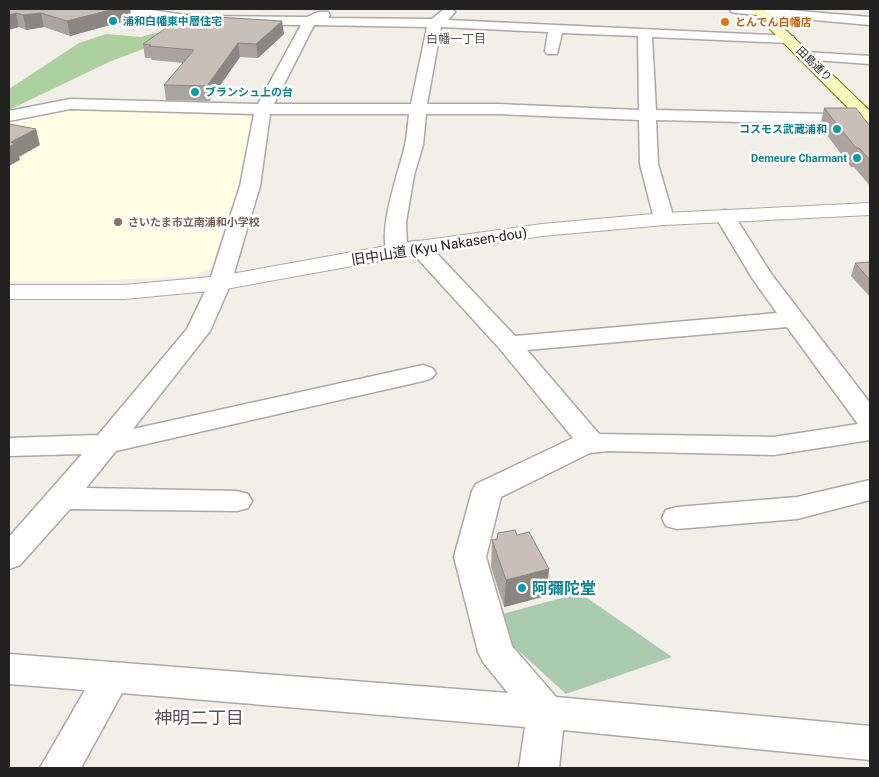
<svg xmlns="http://www.w3.org/2000/svg" width="879" height="777" font-family="Roboto,'Noto Sans JP',sans-serif">
	<style>
		.education { fill: #ffffe5 }
		.forest { fill: #add19e }
		.cemetery { fill: #aacbaf }
		.lines { fill: none; stroke-linecap: round; stroke-linejoin: round }
		.minor-casing { stroke: #a9a9a9; stroke-width: 3 }
		.tertiary-casing { stroke: #a9a9a9; stroke-width: 2 }
		.secondary-casing { stroke: #707d05; stroke-width: 2 }
		.minor { fill: #fff; fill-rule: evenodd }
		.tertiary { fill: #fff; fill-rule: evenodd }
		.secondary { fill: #f7fabf; fill-rule: evenodd }
		.wall { fill: #aba49e }
		.shaded-wall { fill: #8b8681 }
		.building { fill: #c7bfb8; stroke: #8b8681 }
		.culture-dot { fill: #0f9aa8; stroke: #fff; stroke-width: 2 }
		.food-dot { fill: #e8710a; stroke: #fff; stroke-width: 2 }
		.education-dot { fill: #8d6e63; stroke: #fff; stroke-width: 2 }
		.labels { text-anchor: middle; dominant-baseline: central; stroke-width: 5; stroke-linejoin: round; paint-order: stroke }
		.far-culture-label { font-size: 11px; font-weight: bold; fill: #0d838f; stroke: #fff; text-anchor: start }
		.far-food-label { font-size: 11px; font-weight: bold; fill: #c56008; stroke: #fff; text-anchor: start }
		.far-street-label { font-size: 11px; fill: #222; stroke: #fff }
		.far-education-label { font-size: 11px; font-weight: bold; fill: #785e54; stroke: #fff; text-anchor: start }
		.far-neighbourhood-label { font-size: 12px; fill: #555; stroke: #fff }
		.street-label { font-size: 14px; fill: #222; stroke: #fff }
		.near-culture-label { font-size: 16px; font-weight: bold; fill: #0d838f; stroke: #fff; text-anchor: start }
		.near-neighbourhood-label { font-size: 18px; fill: #555; stroke: #fff }
	</style>
	<rect width="100%" height="100%" fill="#f2efe9"/>
	<path class="education" d="M47,107L256,114L242,176L211,268L192,276L85,281H9V116Z"/>
	<path class="forest" d="M155,33L171,34L159,43L109,62L9,110V89L79,43L106,34L141,37Z"/>
	<path class="cemetery" d="M580,593L672,657L566,694L509,642L499,615Z"/>
	<g class="lines">
		<g class="minor-casing">
			<g id="minor">
				<path d="M116,9H145L192,16L307,17L318,12H328L330,15L328,18L432,19L444,9H452L455,12L448,20L793,36L795,39L788,43L652,37L656,110L870,115V125L656,120L658,164L674,219L671,223L664,225L657,223L654,219L640,164L639,120L499,114H426L423,145L414,175L406,222L407,247L410,242L418,241L426,242L515,336L777,313L752,278L715,216L718,212L725,210L732,212L772,275L870,403V440L774,455L608,451L590,453L501,497L486,557L512,646L556,697L870,726V760L563,730L559,768H519L525,727L122,693L81,768H40L85,690L9,684V654L508,693L483,662L478,652L454,557L472,491L476,484L573,438L500,349L407,247L405,256L397,257L389,256C375,234 400,169 405,145C407,135 408,124 409,114H270L260,186L231,283L210,331L133,429L423,365L432,368L436,373L432,378L423,381L116,451L86,488L237,491L248,494L252,501L248,508L237,511L70,509L20,565L9,569V537L82,454L9,456V438L98,435L187,329L209,283L240,186L254,114L70,109L9,121V111L70,99L258,104L301,25L192,24L122,13L117,12ZM314,25L427,27L411,104H274ZM441,27L548,32L545,51L547,54H557L562,33L638,36L639,110L499,104H427ZM787,327L858,424L774,437L599,434L527,350Z"/>
				<path d="M730,9H777L870,17V25L736,13L731,12Z"/>
				<path d="M805,52L870,56V64L800,59L798,56L800,53Z"/>
				<path d="M870,480V500L797,519L677,529L666,526L662,518L666,510L677,507L797,497Z"/>
			</g>
		</g>
		<g class="tertiary-casing">
			<path id="tertiary" d="M870,203V215L664,225L542,236L397,258L220,290L124,299H9V285H124L220,276L397,244L542,224L664,213Z"/>
		</g>
		<g class="secondary-casing">
			<path id="secondary" d="M750,9H764L870,111V125L864,124Z"/>
		</g>
		<use href="#minor" class="minor"/>
		<use href="#tertiary" class="tertiary"/>
		<use href="#secondary" class="secondary"/>
	</g>
	<g class="wall">
		<path d="M9,9L132,19L70,36L44,27L26,30L19,27Z"/>
		<path d="M284,34L258,58L240,57L209,101L166,100L164,85L183,63L152,60L151,58H145L143,44Z"/>
		<path d="M824,108L870,125V186L854,167H851L820,126Z"/>
		<path d="M870,262V297L851,276L855,263Z"/>
		<path d="M517,535L549,569L546,596L504,607L491,567L492,540Z"/>
	</g>
	<g class="shaded-wall">
		<path d="M114,9H130L132,19L70,36L67,21Z"/>
		<path d="M16,13L19,27L9,30V15Z"/>
		<path d="M41,13L44,27L26,30L23,15Z"/>
		<path d="M282,21L284,34L258,58L256,44Z"/>
		<path d="M238,43L240,57L209,101L207,86Z"/>
		<path d="M36,129L40,145L19,157L20,160L9,166V147L11,142Z"/>
		<path d="M549,569L546,596L504,607L506,580Z"/>
	</g>
	<g class="building">
		<path d="M9,9H114L67,21L41,13L23,15L16,13L9,15Z"/>
		<path d="M185,15L282,21L256,44L238,43L207,86L164,85L194,50L149,46L151,45L143,44Z"/>
		<path d="M824,108H856L869,125H870V160L859,148H856Z"/>
		<path d="M9,124L36,129L11,142L15,144L9,147Z"/>
		<path d="M870,262V280L855,263Z"/>
		<path d="M515,530L517,535L529,532L549,569L506,580L492,540L497,539L498,533Z"/>
	</g>
	<g class="culture-dot">
		<circle cx="113" cy="21" r="5"/>
		<circle cx="195" cy="92" r="5"/>
		<circle cx="837" cy="129" r="5"/>
		<circle cx="857" cy="158" r="5"/>
		<circle cx="522" cy="588" r="5"/>
	</g>
	<circle class="food-dot" cx="725" cy="22" r="5"/>
	<circle class="education-dot" cx="118" cy="222" r="5"/>
	<g class="labels">
		<g class="far-culture-label">
			<text x="123" y="21">浦和白幡東中層住宅</text>
			<text x="205" y="92">ブランシュ上の台</text>
			<text x="827" y="129" text-anchor="end">コスモス武蔵浦和</text>
			<text x="847" y="158" text-anchor="end">Demeure Charmant</text>
		</g>
		<g class="far-food-label">
			<text x="735" y="22">とんでん白幡店</text>
		</g>
		<g class="far-street-label">
			<text transform="translate(814 64) rotate(44)">田島通り</text>
		</g>
		<g class="far-education-label">
			<text x="128" y="222">さいたま市立南浦和小学校</text>
		</g>
		<g class="far-neighbourhood-label">
			<text x="456" y="39">白幡一丁目</text>
		</g>
		<g class="street-label">
			<text transform="translate(439 246) rotate(-9)">旧中山道 (Kyu Nakasen-dou)</text>
		</g>
		<g class="near-culture-label">
			<text x="532" y="588">阿彌陀堂</text>
		</g>
		<g class="near-neighbourhood-label">
			<text x="199" y="717">神明二丁目</text>
		</g>
	</g>
	<rect width="879" height="777" fill="none" stroke="#222222" stroke-width="20"/>
</svg>
